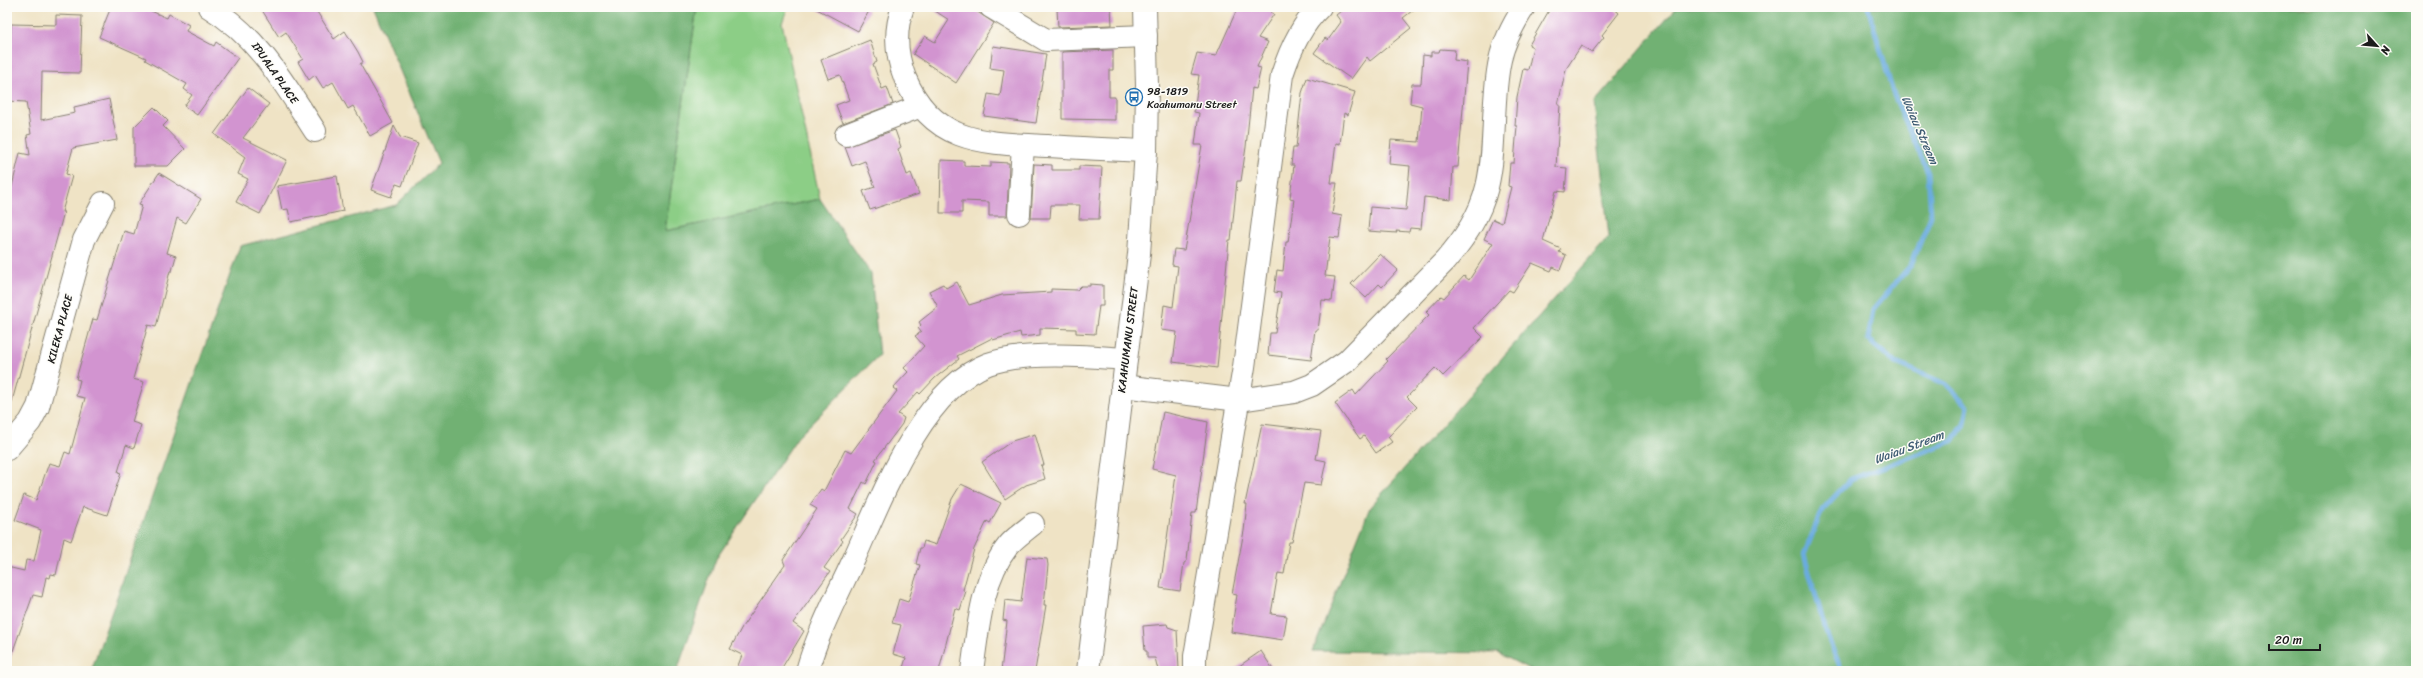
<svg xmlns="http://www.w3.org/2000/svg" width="2423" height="678" font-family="Sriracha,sans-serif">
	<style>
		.green { fill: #8cce86; stroke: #547551 }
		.forest { fill: #71b173; stroke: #466648 }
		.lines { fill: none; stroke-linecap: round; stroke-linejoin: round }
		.stream { stroke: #6bacdf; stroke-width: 5 }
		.building { fill: #d294d0 }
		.minor-casing { stroke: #868070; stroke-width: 24 }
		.minor { stroke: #fff; stroke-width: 22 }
		.labels { text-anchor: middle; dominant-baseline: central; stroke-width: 3; stroke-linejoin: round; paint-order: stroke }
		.street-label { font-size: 11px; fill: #1c1c1c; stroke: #fdfcf7 }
		.poi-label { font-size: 11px; fill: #1c1c1c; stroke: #fdfcf7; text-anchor: start }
		.water-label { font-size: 12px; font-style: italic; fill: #405d74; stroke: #fdfcf7 }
	</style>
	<rect width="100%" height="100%" fill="#fdfcf7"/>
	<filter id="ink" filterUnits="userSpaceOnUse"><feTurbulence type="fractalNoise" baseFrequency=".025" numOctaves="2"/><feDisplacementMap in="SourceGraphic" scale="8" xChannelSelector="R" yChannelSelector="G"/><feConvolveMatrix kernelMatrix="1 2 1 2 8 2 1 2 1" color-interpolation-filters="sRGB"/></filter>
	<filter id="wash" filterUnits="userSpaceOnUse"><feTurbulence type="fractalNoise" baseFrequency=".012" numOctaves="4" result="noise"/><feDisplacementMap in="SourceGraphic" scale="16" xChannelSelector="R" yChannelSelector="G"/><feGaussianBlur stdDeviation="0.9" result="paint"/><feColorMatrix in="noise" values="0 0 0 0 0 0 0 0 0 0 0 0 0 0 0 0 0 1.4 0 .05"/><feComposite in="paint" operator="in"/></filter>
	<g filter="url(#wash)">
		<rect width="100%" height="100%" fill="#efe3c5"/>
		<path class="green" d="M697,7H788L782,23L820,199L665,231Z"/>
		<g class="forest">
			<path d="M373,7H697L665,231L820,199L871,274L879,355L797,438L716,559L677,671H91L240,246L396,205L439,163Z"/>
			<path d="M1677,7H2416V671H1533L1498,653L1313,651L1370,507L1609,237L1594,103Z"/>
		</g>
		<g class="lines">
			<path class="stream" d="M1842,671L1828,638L1804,555L1822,510L1851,479L1953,441L1965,423L1968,406L1946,384L1896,363L1868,340L1873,309L1911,265L1931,216L1928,172L1893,93L1868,7"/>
		</g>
		<g id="blocks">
			<g class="building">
				<path d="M111,7H142L167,18L169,14L189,25L186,31L214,46L216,42L238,58L197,115L184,106L192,95L184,89L187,84L145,60L146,58L99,37Z"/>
				<path d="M260,7H314L334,39L345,31L358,52L363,62L360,64L393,123L370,136L353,106L348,109L333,82L323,88L315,75L309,80L298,62L303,59L286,32L279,37Z"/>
				<path d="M813,7H862L869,11L858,31Z"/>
				<path d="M929,7H970L994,23L956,83L913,54L925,36L935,42L949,20Z"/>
				<path d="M1071,7H1111L1112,25L1058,27L1057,9Z"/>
				<path d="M1238,7H1274L1270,12L1274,14L1258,38L1268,42L1257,67L1261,68L1256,89L1252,88L1246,147L1241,181H1237L1231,240H1229L1217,368L1173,362L1177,332L1161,330L1164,305L1173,307L1178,266L1172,265L1174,249L1184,250L1185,245L1202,145H1195L1199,113L1194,112L1199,75L1191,74L1197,53L1216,56Z"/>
				<path d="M1346,7H1417L1403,18L1411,28L1370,61L1367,57L1351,79L1314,53L1325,38L1328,40L1341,22L1336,15Z"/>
				<path d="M1551,7H1612L1619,13L1602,35L1604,37L1592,52L1581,46L1566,69L1558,105H1560L1556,167L1567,168L1565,192L1556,191L1543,241L1561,249L1559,252L1566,255L1560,270L1553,267L1551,271L1532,263L1513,292L1509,290L1474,328L1483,337L1443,376L1435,368L1407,397L1417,407L1388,437L1392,442L1376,453L1364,436L1360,439L1335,403L1353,390L1356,395L1388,361L1386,359L1429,315L1426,312L1441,296L1444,298L1464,276L1469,280L1493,243L1484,239L1493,219L1502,223L1511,187L1508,186L1510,163H1514L1517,126H1515L1517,97L1523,69L1528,70L1533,47L1529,45Z"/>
				<path d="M56,15L82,16L80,73L42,72L41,120L75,113L74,107L109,99L117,140L73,148L66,174L72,176L62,212H64L11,405L7,404V207L20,153L30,155L27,135L31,134L26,102L7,101V60H10L11,24L56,25Z"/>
				<path d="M870,40L877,62L873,64L882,89L887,87L893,104L843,123L836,105L849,100L840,75L828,79L821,60Z"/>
				<path d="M993,46L1046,54L1036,123L984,116L988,94L1000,96L1004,70L990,68Z"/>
				<path d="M1440,49L1455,50L1454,60L1467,62L1458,167H1453L1451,200L1424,197L1421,229L1410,228L1409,232L1396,231L1397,233L1368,231L1370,207L1406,210L1410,166L1389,164L1391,140L1419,142L1422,106L1410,103L1412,84H1421L1423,55L1431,56V52H1439Z"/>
				<path d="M1113,50V70H1109V97H1115V120L1062,119V52Z"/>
				<path d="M1307,78L1355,92L1348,115L1344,113L1340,144L1336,143L1331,183H1337L1332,214L1342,216L1339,238L1330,237L1325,276L1335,277L1332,301L1322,300L1318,330H1315L1311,360L1268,355L1270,333H1275L1281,293L1274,292L1277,270L1283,271L1286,242H1288L1294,199L1290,198L1294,165H1291L1293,148H1296L1302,93Z"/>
				<path d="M248,88L269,104L243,138L287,160L260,214L236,202L248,179L238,174L245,157L214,134Z"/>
				<path d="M154,107L168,121L163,126L185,149L168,166H134V127Z"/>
				<path d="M394,126L400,137L418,143L402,186L396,184L391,197L371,190Z"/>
				<path d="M895,130L901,147L898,149L907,175L911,173L919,194L870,210L863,191L875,187L865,161L852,166L845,147Z"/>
				<path d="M941,160L964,161V166L991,167V162L1009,163L1007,216H989V202L962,201V213H940Z"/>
				<path d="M1034,164L1052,165V170H1079V166L1102,167L1099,219H1079L1080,205H1051L1050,218H1031Z"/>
				<path d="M159,173L201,199L186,223L177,218L167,253L176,256L172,271H170L156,327L148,325L133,379L144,382L132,422L141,425L134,448L126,445L118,472L121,473L107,515L83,507L71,541L64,538L56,575L51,574L50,578L46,577L42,597L33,595L9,662H7V567L24,571L26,560L34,561L41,530L15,520L24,495L36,500L49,463L60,466L65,452L70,454L85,398L76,396L80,380L76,379L93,319L97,320L124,231L134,234L142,205L139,204Z"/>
				<path d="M337,176L343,211L291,222L288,209L282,210L277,186Z"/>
				<path d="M1380,254L1398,270L1382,287L1379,284L1366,298L1351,284Z"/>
				<path d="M957,282L969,305L1002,295L1051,292V289L1077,290L1081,286H1090V284L1103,285V306H1099L1095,334L1076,333V329L1040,328V335L1021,337L1020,332L993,340L992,338L957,356L959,359L935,378L920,394L918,392L898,414L904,418L902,424L875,460L877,461L866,484L863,482L850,509L858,514L841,539L843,541L824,568L830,572L793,623L804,631L780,671H736L742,655L730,649L742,627L785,565L783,560L817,509L810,505L821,489L824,491L845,450L851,453L897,391L893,388L908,372L904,368L924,346L915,336L921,332L918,328L921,325L919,322L938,307L929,291L943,284L946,288Z"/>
				<path d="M1163,412L1208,422L1196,513H1192L1187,561L1184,563L1180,591L1160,588L1176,475L1152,469Z"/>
				<path d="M1262,424L1321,431L1316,459L1326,461L1321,485L1304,483L1292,542H1289L1284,574L1278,573L1271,614L1287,616L1283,640L1231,632L1237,595L1232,594L1244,531L1247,504H1245Z"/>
				<path d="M1035,434L1044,465H1041L1045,479L1026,485L1005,499L982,462L1012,441Z"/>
				<path d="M961,484L1001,503L990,523L987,521L974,549L963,590L966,591L960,610L955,608L939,671H902L906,658L893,654L901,625L892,623L899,599L908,602L920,565L916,564L920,548H922L924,541L936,545L952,499Z"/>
				<path d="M1027,557L1047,559L1048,565L1044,605H1046L1035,671H1001L1007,621L1003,620L1005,600L1021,602Z"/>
				<path d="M1167,624L1168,627L1177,630L1179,669L1158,670L1155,658H1147V651H1145L1143,626Z"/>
				<path d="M1261,651L1274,671H1232Z"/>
			</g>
		</g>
	</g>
	<g filter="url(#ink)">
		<use href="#blocks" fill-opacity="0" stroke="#868070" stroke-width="1"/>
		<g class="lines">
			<g class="minor-casing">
				<g id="minor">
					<path d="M209,7C258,36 285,85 315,131"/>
					<path d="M903,7C894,31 896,55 905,78C933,145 986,143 1048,146C1081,148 1113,150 1146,151"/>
					<path d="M991,7L1046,40L1146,36"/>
					<path d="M846,135L921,106"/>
					<path d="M1019,214L1023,145"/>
					<path d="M1122,386L1239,400L1294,392L1312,385L1347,361L1445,261C1464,239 1480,216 1487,187C1497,146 1491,101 1500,60C1504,41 1514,23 1524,7"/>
					<path d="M7,449L30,422L38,407L84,240L103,203"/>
					<path d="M807,671C818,632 837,596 854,559C881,499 922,389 988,364C1024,351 1087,356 1126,359"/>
					<path d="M972,671C978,630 981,580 1008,546C1014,538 1025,531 1033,524"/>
					<path d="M1088,671L1139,254L1146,151L1147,86L1145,7"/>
					<path d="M1195,671V656L1244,367L1282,75C1290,50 1301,25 1320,7"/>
				</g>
			</g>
			<use href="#minor" class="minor"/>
		</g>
	</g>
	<defs>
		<g id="bus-ring" transform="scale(0.9)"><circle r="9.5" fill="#fdfcf7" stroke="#1f6fb2" stroke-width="1.5"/><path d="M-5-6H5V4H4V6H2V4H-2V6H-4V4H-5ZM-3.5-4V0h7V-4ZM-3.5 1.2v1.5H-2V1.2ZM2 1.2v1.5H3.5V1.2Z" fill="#1f6fb2"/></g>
	</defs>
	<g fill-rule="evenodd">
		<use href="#bus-ring" x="1134" y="97"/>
	</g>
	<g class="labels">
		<g class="street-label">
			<text transform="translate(275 73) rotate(55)">IPUALA PLACE</text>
			<text transform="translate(60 329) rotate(-75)">KILEKA PLACE</text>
			<text transform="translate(1128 340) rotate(-83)">KAAHUMANU STREET</text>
		</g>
		<g class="poi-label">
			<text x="1147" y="91">98-1819<tspan x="1147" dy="13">Kaahumanu Street</tspan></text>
		</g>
		<g class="water-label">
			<text transform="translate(1920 130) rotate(66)">Waiau Stream</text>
			<text transform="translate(1909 447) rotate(-21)">Waiau Stream</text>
		</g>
	</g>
	<rect width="2423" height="678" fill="none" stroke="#fdfcf7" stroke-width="24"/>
	<g transform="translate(2377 46) rotate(117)" stroke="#fdfcf7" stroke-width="3" paint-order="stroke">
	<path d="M0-3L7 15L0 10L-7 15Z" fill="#1c1c1c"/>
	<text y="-6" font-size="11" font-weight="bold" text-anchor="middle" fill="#1c1c1c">N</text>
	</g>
	<path d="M2269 644v6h51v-6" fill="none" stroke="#1c1c1c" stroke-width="2"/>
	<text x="2275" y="644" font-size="12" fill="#1c1c1c" stroke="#fdfcf7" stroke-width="3" paint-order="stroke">20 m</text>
</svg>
